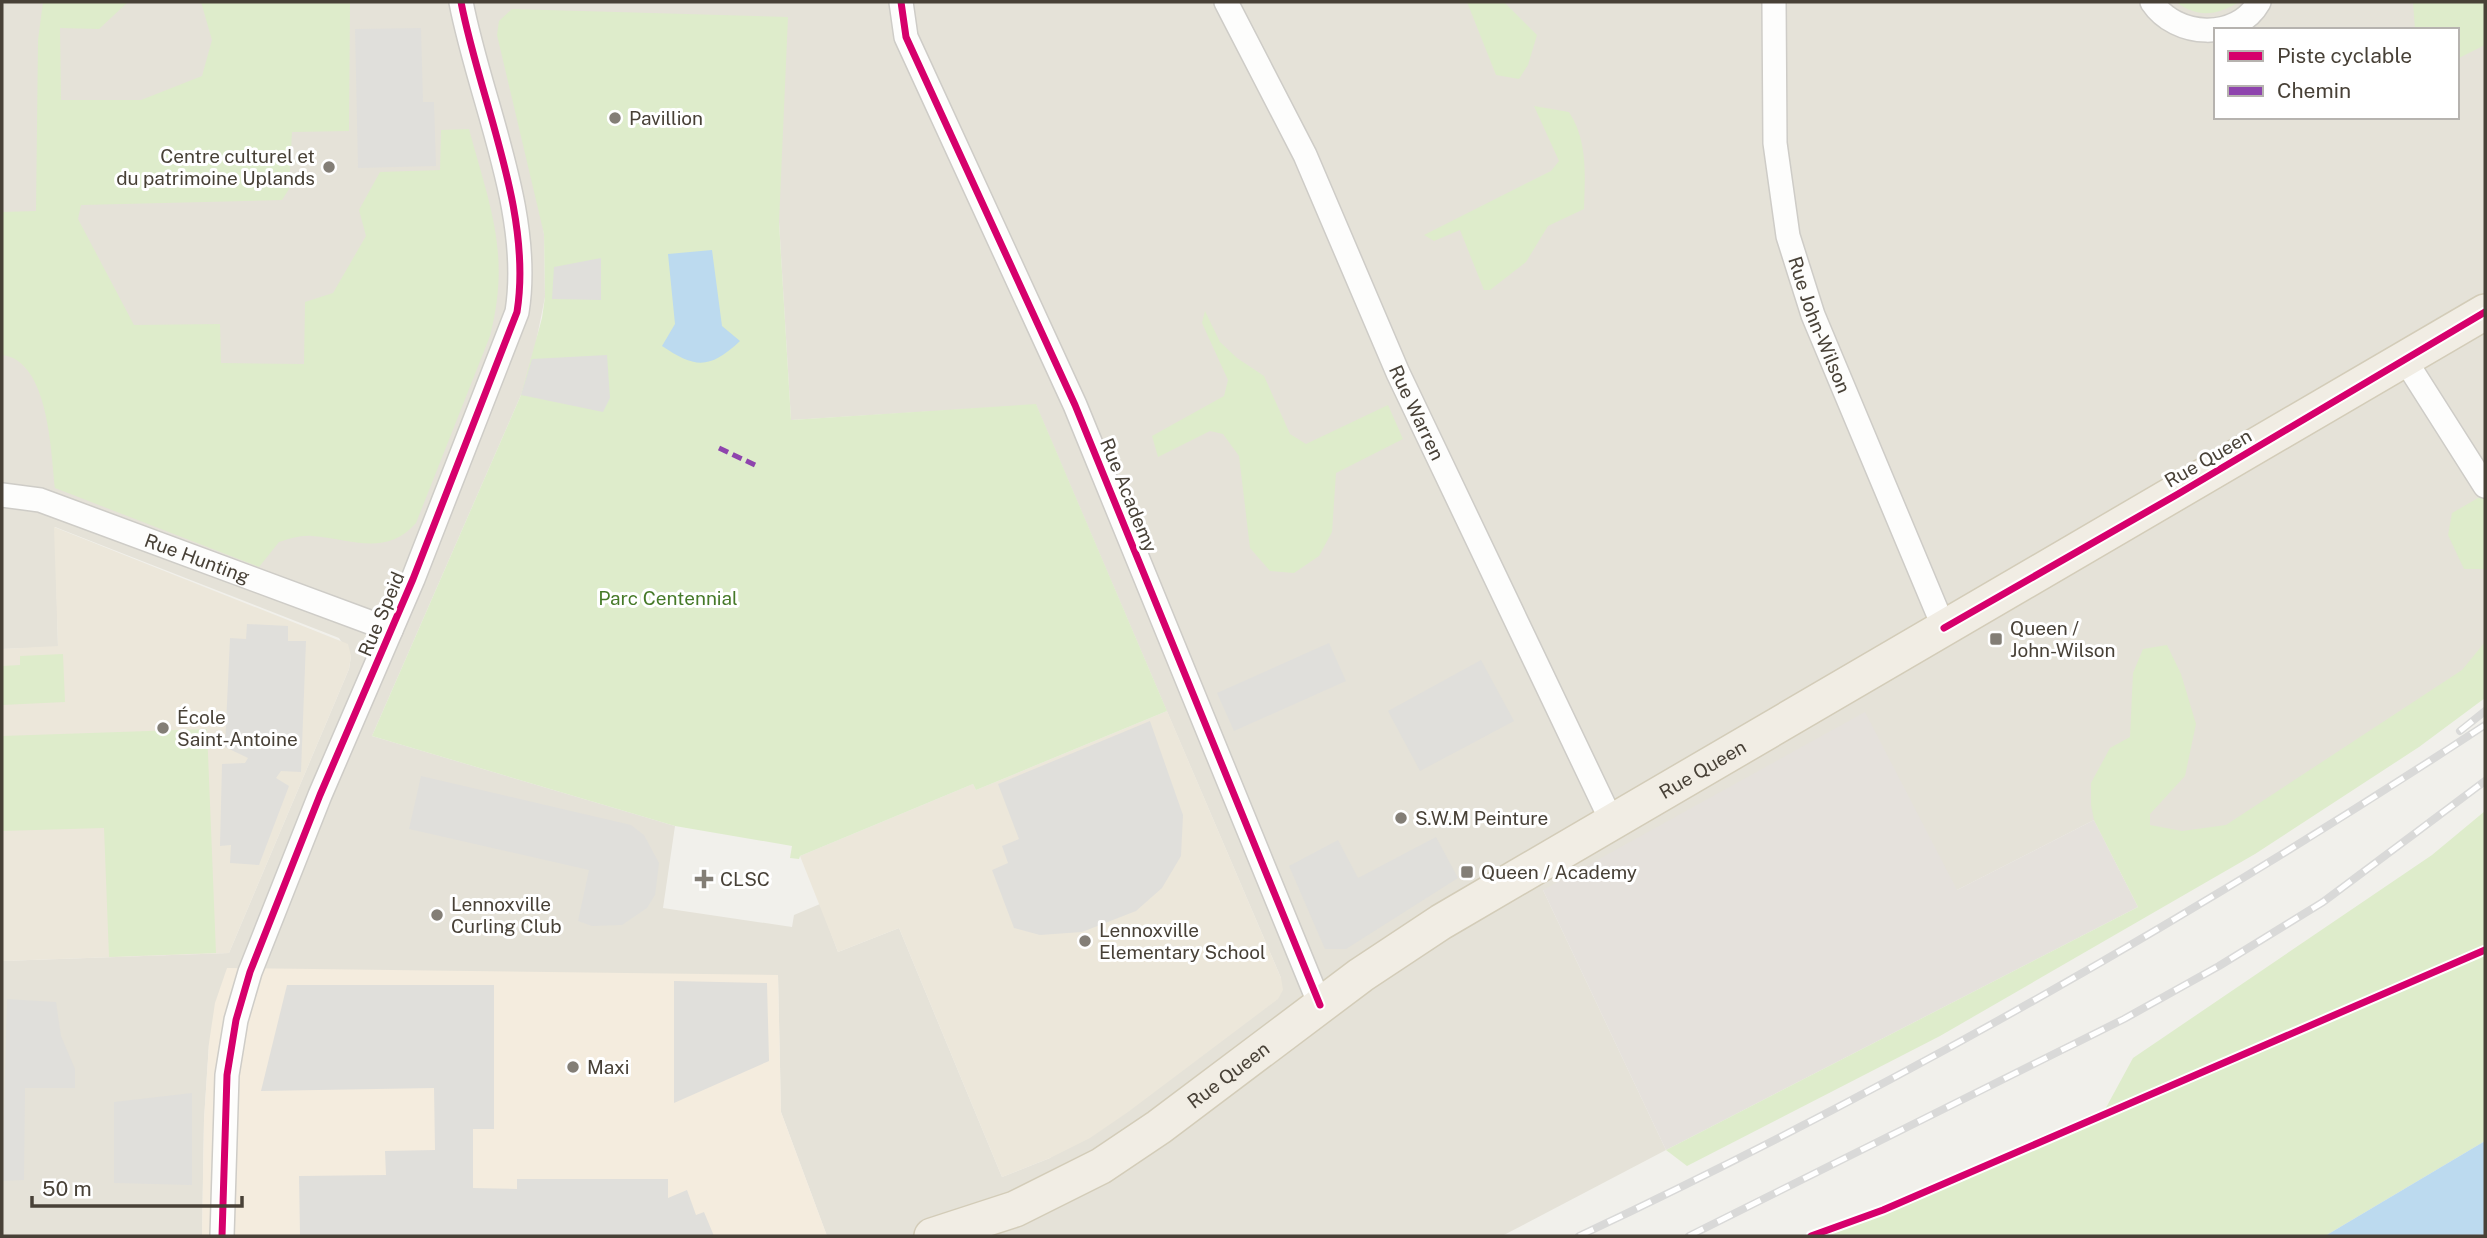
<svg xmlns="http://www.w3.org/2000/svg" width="2487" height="1238" font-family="'Public Sans',sans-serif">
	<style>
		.residential { fill: #e5e2d8; fill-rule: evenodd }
		.commercial { fill: #f4ecde }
		.industrial { fill: #e5e1dc }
		.education { fill: #ece7da }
		.green { fill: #deeccb }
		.parking { fill: #e0dfdb }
		.water { fill: #bcdaef }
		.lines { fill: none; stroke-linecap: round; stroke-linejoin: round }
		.minor-casing { stroke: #ceccc7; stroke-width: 26 }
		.primary-casing { stroke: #d3ccb8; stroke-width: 38 }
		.minor { stroke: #fdfdfc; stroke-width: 23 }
		.primary { stroke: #f1ede4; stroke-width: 35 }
		.rail-casing { stroke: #d9d9d8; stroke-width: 8 }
		.rail { stroke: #fff; stroke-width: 5; stroke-dasharray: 16; stroke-linecap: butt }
		.quiet { stroke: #8e44ad; stroke-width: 5; stroke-dasharray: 10 5; stroke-linecap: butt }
		.cycleway-casing { stroke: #fff; stroke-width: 11 }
		.cycleway { stroke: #d6006c; stroke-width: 7 }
		.poi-dot { fill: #837e76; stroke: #fff; stroke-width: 2.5 }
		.labels { text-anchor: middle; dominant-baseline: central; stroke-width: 6; stroke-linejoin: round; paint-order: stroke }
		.poi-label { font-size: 19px; fill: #484137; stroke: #fff; text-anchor: start }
		.street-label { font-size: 19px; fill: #484137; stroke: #fff }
		.park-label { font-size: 19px; fill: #477a29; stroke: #fff }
	</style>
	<rect width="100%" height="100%" fill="#f1f0eb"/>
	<path class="residential" d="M2,2H2485V684L2139,907L2094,820L1957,890H1543L1666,1150L1502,1236H827L781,1112L778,975L209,1043L204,1120L202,1236H2V961L229,953L349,669L351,656L339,638L55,527L58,647L2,649ZM2216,30H2457V117H2216ZM539,203L779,222L791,420L1036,405L1281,978L1050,1158L1002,1177L899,928L838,952L820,904L794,915L792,927L663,908L675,826L372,736L521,395L533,357L545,297L544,234Z"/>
	<path class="commercial" d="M227,968L778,975L781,1112L827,1236H202L204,1120L209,1043L215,1003Z"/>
	<path class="industrial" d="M1865,712L1957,890L2094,820L2138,907L1666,1150L1543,890Z"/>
	<g class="education">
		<path d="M54,527L348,644L351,656L349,669L229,953L2,961V649L58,646Z"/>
		<path d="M1167,711L1281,978L1283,990L1278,999L1128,1112L1090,1138L1050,1158L1002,1177L899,928L838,952L800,856L973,784L976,790Z"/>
	</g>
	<g class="green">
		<path d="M43,2H128L99,29L60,28L61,100H141L202,76L212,40L201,2H350L349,131L292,132L289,189L282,200L81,205L78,219L134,325L220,324L221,363L304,364L305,302L333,293L366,236L359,210L380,172L440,170L441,130L469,129C490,207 511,254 490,336L416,523C386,557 351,539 312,536C301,535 289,539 279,542L259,567L55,488C51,453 49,360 2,355V212L36,211L38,40Z"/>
		<path d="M1467,2H1504L1537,35L1528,65L1519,79L1496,75Z"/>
		<path d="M2176,2H2239C2216,16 2198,18 2176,2Z"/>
		<path d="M2413,2H2485V45L2457,59V30H2415Z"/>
		<path d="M512,9L788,17L779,222L791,420L1036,404L1167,711L976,790L973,784L800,856L799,859L790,858L792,846L675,826L372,736L521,395L542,318L545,297L544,234L497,35L499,21Z"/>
		<path d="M1534,106L1569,112C1588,141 1585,175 1584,209L1548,226L1526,262L1490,290H1484L1460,230L1434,241L1424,235L1551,171L1559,161Z"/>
		<path d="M1205,311L1220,342L1237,358L1264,376L1290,434L1306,444L1388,405L1403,439L1336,473L1332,532L1319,556L1294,573L1270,571L1250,548L1239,456L1223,434L1210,431L1158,457L1152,436L1224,396L1228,380L1202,323Z"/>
		<path d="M2485,494V569H2464L2448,535L2452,513Z"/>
		<path d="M2485,642V698L2419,747L2255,854L1940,1036L1687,1166L1666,1150L2138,907L2094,820L2091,805V783L2110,748L2130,737L2133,673L2143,649L2167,645L2181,674L2196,724L2185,776L2150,814V825L2182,831L2226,825L2462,670Z"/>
		<path d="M63,654L65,702L2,705V666L20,665V656Z"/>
		<path d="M207,729L216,953L109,957L104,828L2,831V736Z"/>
		<path d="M2485,811V1141L2325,1236H1811L1883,1210L2102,1115L2133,1058L2432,855Z"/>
	</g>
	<g class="parking">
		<path d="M421,28L423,102H434L436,166L358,168L355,29Z"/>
		<path d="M601,258V300L552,299L554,267Z"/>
		<path d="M607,355L610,398L603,412L521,395L532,359Z"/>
		<path d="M247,624L288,626V641H306L301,772L281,771L276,778L289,786L259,865L230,863L231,845L220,846L222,764L245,763L248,758L225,747L230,638L246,639Z"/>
		<path d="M1329,643L1346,681L1234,731L1217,693Z"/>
		<path d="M1481,660L1514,721L1420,771L1388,711Z"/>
		<path d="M1150,721L1183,815L1181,856L1162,888L1136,911L1082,932L1040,935L1014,928L992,870L1008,863L1002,846L1019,839L998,784Z"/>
		<path d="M421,776L631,825L644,835L659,863L655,895L647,908L622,925L592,926L578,921L589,870L409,829Z"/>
		<path d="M1436,837L1458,878L1346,949H1325L1289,866L1338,840L1358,878Z"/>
		<path d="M674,981L767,983L769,1061L674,1103Z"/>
		<path d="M287,985H494V1129H473V1188L517,1189V1179H668V1198L687,1190L696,1215L704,1212L714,1236H300L299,1176L386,1175L385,1151L435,1150L434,1088L261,1091Z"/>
		<path d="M7,999L56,1002L61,1036L75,1069V1088H25L24,1180L2,1181Z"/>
		<path d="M192,1093V1185L114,1183V1102Z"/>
	</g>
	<g class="water">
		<path d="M712,250L722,326L740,341C710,369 696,369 662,346L675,324L668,254Z"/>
		<path d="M2485,1141V1236H2325Z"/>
	</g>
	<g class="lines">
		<g class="minor-casing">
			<g id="minor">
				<path d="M901,2L906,37L1075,405L1320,1005"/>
				<path id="s1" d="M1226,2L1305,155L1398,373L1612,822"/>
				<path id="s2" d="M1774,2L1775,143L1788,236L1813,315L1944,628"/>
				<path d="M2152,2C2176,38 2237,41 2259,2"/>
				<path d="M2405,360L2485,486"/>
				<path id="s3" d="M2,495L40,500L391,630"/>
				<path d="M222,1236L227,1075L236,1020L250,972L320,795L413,579L517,312C533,212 480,101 461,2"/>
			</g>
		</g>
		<g class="primary-casing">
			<g id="primary">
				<path id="s4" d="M932,1236L1015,1209L1101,1166L1159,1127L1361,975L1441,922L2485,312"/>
			</g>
		</g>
		<use href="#minor" class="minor"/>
		<use href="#primary" class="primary"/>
		<g class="rail-casing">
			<g id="rail">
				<path d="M2460,731L2485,711"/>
				<path d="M1579,1236C1893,1088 2196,915 2485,725"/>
				<path d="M1689,1236L2124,1019L2219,966L2323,902L2485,781"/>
			</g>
		</g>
		<use href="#rail" class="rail"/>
		<path class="quiet" d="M719,448L755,465"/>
		<g class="cycleway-casing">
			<g id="cycleway">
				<path d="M901,2L906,37L1075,405L1320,1005"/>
				<path d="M1944,628L2178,494L2485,312"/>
				<path d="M222,1236L227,1075L236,1020L250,972L320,795L413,579L517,312C533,212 480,101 461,2"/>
				<path d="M1811,1236L1883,1210L2485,950"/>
			</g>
		</g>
		<use href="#cycleway" class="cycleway"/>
	</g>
	<g class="poi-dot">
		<circle cx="615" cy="118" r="7"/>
		<circle cx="329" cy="167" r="7"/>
		<rect x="1989" y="632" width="14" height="14" rx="3.5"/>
		<circle cx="163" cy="728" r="7"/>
		<circle cx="1401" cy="818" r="7"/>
		<rect x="1460" y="865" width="14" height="14" rx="3.5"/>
		<path d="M700.5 868.5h7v7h7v7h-7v7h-7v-7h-7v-7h7z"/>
		<circle cx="437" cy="915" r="7"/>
		<circle cx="1085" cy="941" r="7"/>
		<circle cx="573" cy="1067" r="7"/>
	</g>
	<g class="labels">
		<g class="poi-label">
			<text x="629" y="118">Pavillion</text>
			<text x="315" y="156" text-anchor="end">Centre culturel et<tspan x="315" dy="22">du patrimoine Uplands</tspan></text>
			<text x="2010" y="628">Queen /<tspan x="2010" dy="22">John-Wilson</tspan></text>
			<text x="177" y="717">École<tspan x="177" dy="22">Saint-Antoine</tspan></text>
			<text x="1415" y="818">S.W.M Peinture</text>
			<text x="1481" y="872">Queen / Academy</text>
			<text x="720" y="879">CLSC</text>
			<text x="451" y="904">Lennoxville<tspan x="451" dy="22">Curling Club</tspan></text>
			<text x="1099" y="930">Lennoxville<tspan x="1099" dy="22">Elementary School</tspan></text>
			<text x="587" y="1067">Maxi</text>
		</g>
		<g class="street-label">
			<text stroke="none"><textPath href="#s2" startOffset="329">Rue John-Wilson</textPath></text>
			<text stroke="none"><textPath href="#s1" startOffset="453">Rue Warren</textPath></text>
			<text transform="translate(2208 458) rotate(-30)">Rue Queen</text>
			<text transform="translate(1129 495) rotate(68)">Rue Academy</text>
			<text stroke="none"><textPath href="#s3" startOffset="206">Rue Hunting</textPath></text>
			<text transform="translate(381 614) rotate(-67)">Rue Speid</text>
			<text stroke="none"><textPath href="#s4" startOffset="905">Rue Queen</textPath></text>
			<text stroke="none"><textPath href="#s4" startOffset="340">Rue Queen</textPath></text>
		</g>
		<g class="park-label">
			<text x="668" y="598">Parc Centennial</text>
		</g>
	</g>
	<rect width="2487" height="1238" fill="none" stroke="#484137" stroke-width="7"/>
	<rect x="2214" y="28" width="245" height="91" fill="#ffffff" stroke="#b6b3af" stroke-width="2"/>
	<rect x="2228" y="51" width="35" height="10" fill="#d6006c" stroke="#b6b3af" stroke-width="2"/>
	<text x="2277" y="63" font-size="21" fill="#484137">Piste cyclable</text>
	<rect x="2228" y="86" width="35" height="10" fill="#8e44ad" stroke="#b6b3af" stroke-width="2"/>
	<text x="2277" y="98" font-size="21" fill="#484137">Chemin</text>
	<path d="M32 1196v10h210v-10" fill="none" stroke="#484137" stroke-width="3.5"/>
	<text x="42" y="1196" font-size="21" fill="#484137" stroke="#ffffff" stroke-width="5" paint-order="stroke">50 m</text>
</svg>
